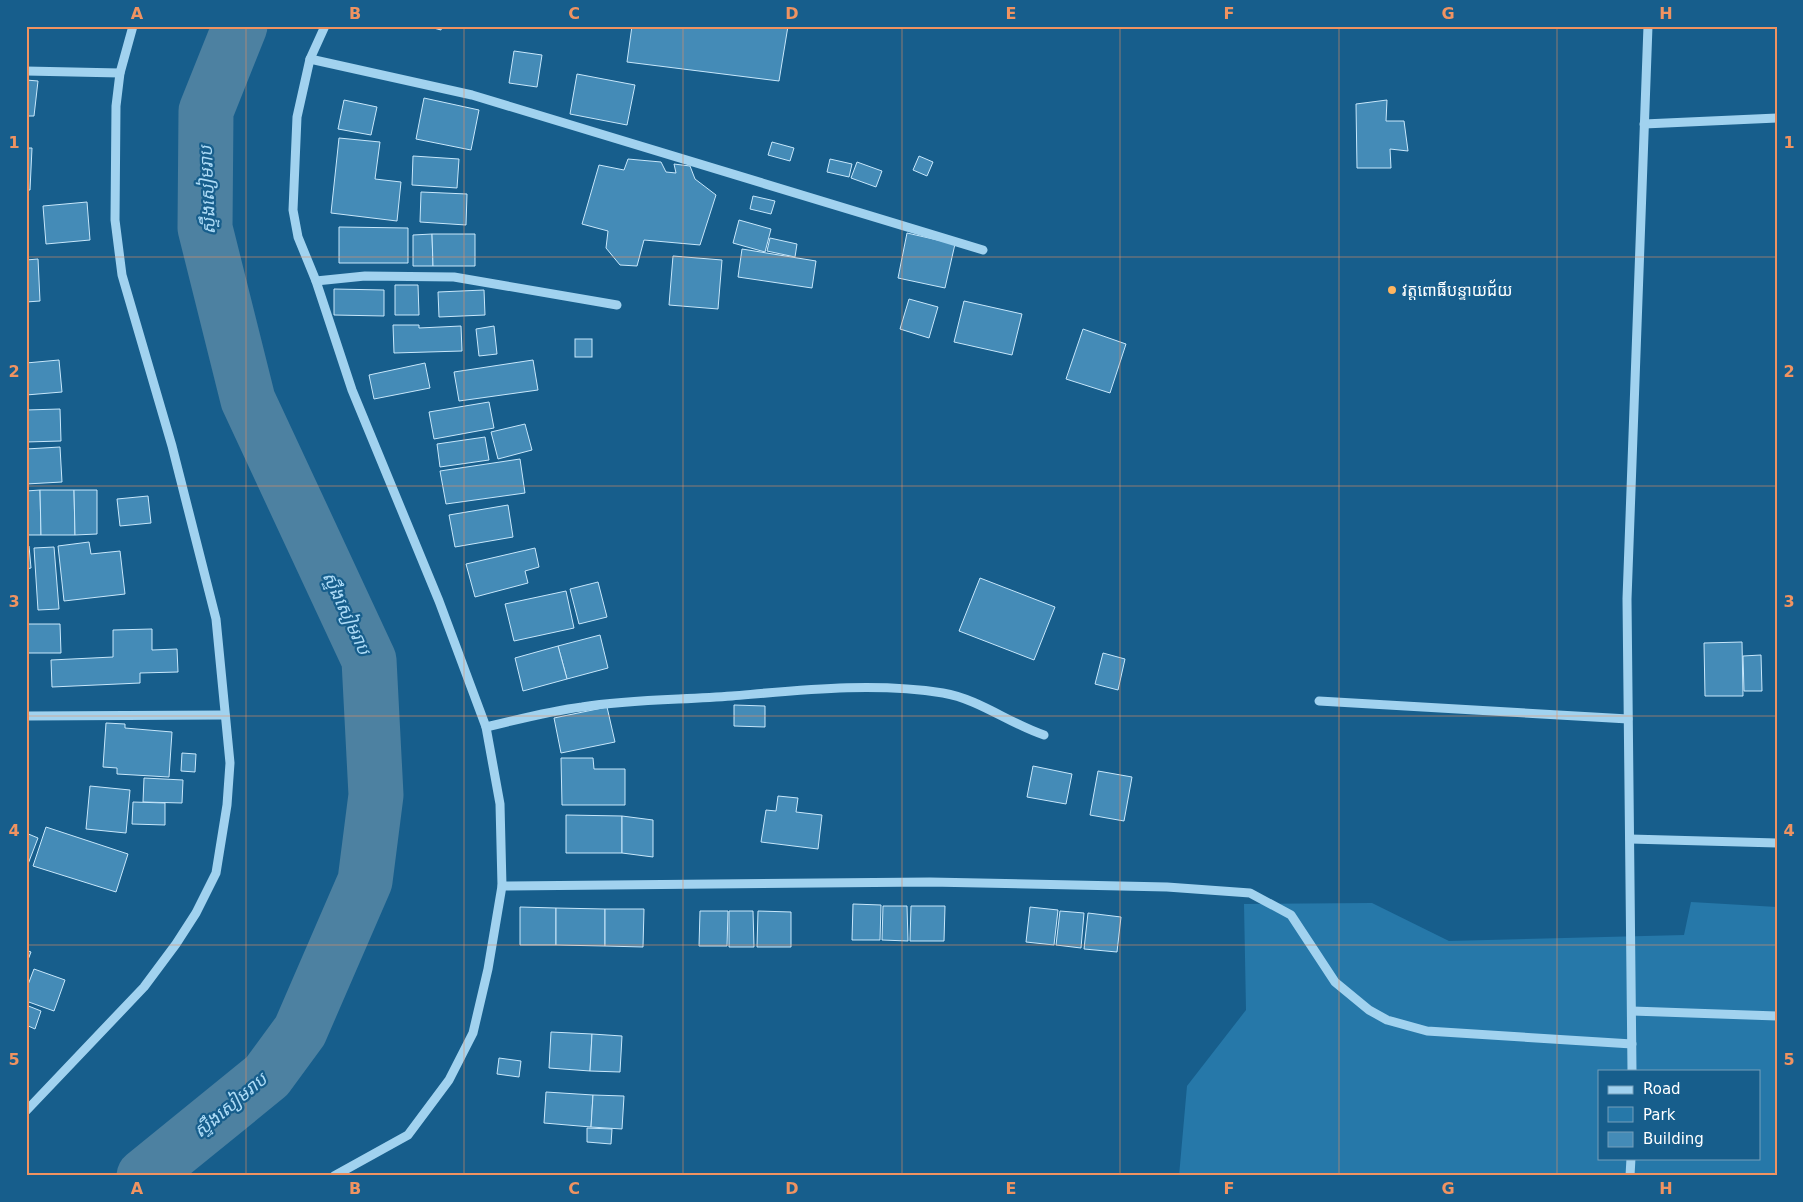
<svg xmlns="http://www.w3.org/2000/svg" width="1803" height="1202" font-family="'DejaVu Sans','Noto Sans Khmer',sans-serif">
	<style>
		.green { fill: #2678a9; fill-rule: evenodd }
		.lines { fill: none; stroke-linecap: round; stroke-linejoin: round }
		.river { stroke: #4d81a1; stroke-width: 55 }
		.building { fill: #448bb7; stroke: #c7e7fb }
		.minor { stroke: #a1d2ef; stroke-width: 9 }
		.grid { fill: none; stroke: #f09361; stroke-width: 1; stroke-opacity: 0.55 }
		.poi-dot { fill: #ffb55f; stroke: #175e8c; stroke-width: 2 }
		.labels { text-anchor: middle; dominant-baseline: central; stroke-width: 4.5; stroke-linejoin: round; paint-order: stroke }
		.poi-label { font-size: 16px; fill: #fff; stroke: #175e8c; text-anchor: start }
		.water-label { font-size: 18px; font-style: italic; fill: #addbf6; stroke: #175e8c }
		.neatline { fill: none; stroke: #f09361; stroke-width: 2 }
		.grid-label { font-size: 16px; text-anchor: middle; font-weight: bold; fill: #f09361 }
	</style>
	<rect width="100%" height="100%" fill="#175e8c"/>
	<path class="green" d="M1691,902L1777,907V1176H1179L1187,1086L1246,1010L1244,904L1372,903L1449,941L1684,935ZM1599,1071H1759V1158H1599Z"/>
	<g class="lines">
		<path class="river" d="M144,1176L267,1076L300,1031L365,881L376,795L369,660L248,400L205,228L206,111L240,26"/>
	</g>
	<g class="building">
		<path d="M426,26H442L441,30Z"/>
		<path d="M632,26H788L779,81L627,62Z"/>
		<path d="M514,51L542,55L537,87L509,83Z"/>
		<path d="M577,74L635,85L627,125L570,114Z"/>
		<path d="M26,80L38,81L34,116H26Z"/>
		<path d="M424,98L479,110L471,150L416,139Z"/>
		<path d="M344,100L377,107L371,135L338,129Z"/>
		<path d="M1387,100L1386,121H1404L1408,151L1390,149L1391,168H1357L1356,104Z"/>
		<path d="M339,138L380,142L375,179L401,182L397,221L331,213Z"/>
		<path d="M772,142L794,148L790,161L768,155Z"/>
		<path d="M26,148H32L30,190H26Z"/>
		<path d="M413,156L459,159L457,188L412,185Z"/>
		<path d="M919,156L933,162L927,176L913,170Z"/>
		<path d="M628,159L661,162L666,172L676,173L674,164L690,166L695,179L716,195L700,245L644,240L637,266L620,265L606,248L608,231L582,224L599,165L624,170Z"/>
		<path d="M830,159L852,164L849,177L827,172Z"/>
		<path d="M857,162L882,171L876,187L851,178Z"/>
		<path d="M421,192L467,194L466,225L420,222Z"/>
		<path d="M753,196L775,201L771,214L750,209Z"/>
		<path d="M87,202L90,240L46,244L43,206Z"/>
		<path d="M739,220L771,229L765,252L733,243Z"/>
		<path d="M339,227L408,228V263H339Z"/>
		<path d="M907,233L955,244L945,288L898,278Z"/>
		<path d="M432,234L433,266H413V235Z"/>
		<path d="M432,234H475V266H433Z"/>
		<path d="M770,238L797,244L795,257L767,251Z"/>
		<path d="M742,249L816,261L812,288L738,277Z"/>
		<path d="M673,256L722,260L718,309L669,305Z"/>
		<path d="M38,259L40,301L26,302V260Z"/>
		<path d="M395,285H418L419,315H395Z"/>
		<path d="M334,289L384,290V316L334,315Z"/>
		<path d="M484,290L485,315L439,317L438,292Z"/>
		<path d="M909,299L938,307L929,338L900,329Z"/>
		<path d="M964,301L1022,314L1012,355L954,342Z"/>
		<path d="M393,325H419V328L461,326L462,351L394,353Z"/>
		<path d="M494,326L497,354L479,356L476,329Z"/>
		<path d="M1083,329L1126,344L1110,393L1066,379Z"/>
		<rect x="575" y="339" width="17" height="18"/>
		<path d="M59,360L62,392L26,395V363Z"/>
		<path d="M533,360L538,390L459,401L454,372Z"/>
		<path d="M425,363L430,388L374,399L369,375Z"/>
		<path d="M489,402L494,428L434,439L429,412Z"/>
		<path d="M60,409L61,441L26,442V410Z"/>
		<path d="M525,424L532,450L498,459L491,432Z"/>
		<path d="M485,437L489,460L440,467L437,444Z"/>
		<path d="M60,447L62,482L26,484V449Z"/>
		<path d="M520,459L525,493L446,504L440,471Z"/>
		<path d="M40,490L41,535H26V491Z"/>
		<path d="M40,490H74L75,535H41Z"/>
		<path d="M74,490H97V534L75,535Z"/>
		<path d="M148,496L151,523L120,526L117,499Z"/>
		<path d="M508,505L513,537L455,547L449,515Z"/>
		<path d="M89,542L91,554L120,551L125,594L64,601L58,546Z"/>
		<path d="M26,546H29L31,568L26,569Z"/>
		<path d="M54,547L59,609L38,610L34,548Z"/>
		<path d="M535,548L539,567L525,571L528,583L475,597L466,564Z"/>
		<path d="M980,578L1055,607L1034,660L959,631Z"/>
		<path d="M598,582L607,617L579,624L570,589Z"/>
		<path d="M566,591L574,628L514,641L505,604Z"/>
		<path d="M26,624H60L61,653H26Z"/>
		<path d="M152,629V650L177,649L178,672L140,673V683L52,687L51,660L113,657V630Z"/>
		<path d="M600,635L608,668L567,679L558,646Z"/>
		<path d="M1742,642L1743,696H1705L1704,643Z"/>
		<path d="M558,646L567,679L523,691L515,658Z"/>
		<path d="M1103,653L1125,659L1118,690L1095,684Z"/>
		<path d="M1761,655L1762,691H1744L1743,656Z"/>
		<path d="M734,705L765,706V727L734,726Z"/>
		<path d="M607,707L615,742L561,753L554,718Z"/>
		<path d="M106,723L125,724V728L172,732L169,777L117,774V768L103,767Z"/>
		<path d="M182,753L196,754L195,772L181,771Z"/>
		<path d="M561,758H593L594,769H625V805H562Z"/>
		<path d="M1033,766L1072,774L1066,804L1027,797Z"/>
		<path d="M1098,771L1132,777L1124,821L1090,815Z"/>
		<path d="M144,778L183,780L182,803L143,802Z"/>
		<path d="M90,786L130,790L126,833L86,829Z"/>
		<path d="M778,796L798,798L796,812L822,815L818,849L761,842L766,810L776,811Z"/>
		<path d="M133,802L165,803V825L132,824Z"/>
		<path d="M566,815L622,816V853H566Z"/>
		<path d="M622,816L653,820V857L622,853Z"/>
		<path d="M46,827L128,854L116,892L33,866Z"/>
		<path d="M26,833L38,838L28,864L26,863Z"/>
		<path d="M853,904L881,905L880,940H852Z"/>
		<path d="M883,906H907L908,941L882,940Z"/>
		<path d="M911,906H945L944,941H910Z"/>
		<path d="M520,907L556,908V945H520Z"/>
		<path d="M1030,907L1058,910L1054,945L1026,942Z"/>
		<path d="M556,908L605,909V946L556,945Z"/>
		<path d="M605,909H644L643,947L605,946Z"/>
		<path d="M700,911H728L727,946H699Z"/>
		<path d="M729,911H753L754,947H729Z"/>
		<path d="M758,911L791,912V947H757Z"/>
		<path d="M1060,911L1084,913L1081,948L1056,945Z"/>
		<path d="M1088,913L1121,917L1117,952L1084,949Z"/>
		<path d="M26,950L31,952L26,965Z"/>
		<path d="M34,969L65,980L54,1011L26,1001V990Z"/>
		<path d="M26,1005L41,1011L35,1029L26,1025Z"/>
		<path d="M551,1032L592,1034L590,1071L549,1068Z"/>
		<path d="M592,1034L622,1036L620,1072L590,1071Z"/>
		<path d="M499,1058L521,1061L519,1077L497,1074Z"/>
		<path d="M546,1092L593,1095L591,1127L544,1123Z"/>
		<path d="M593,1095L624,1096L622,1129L591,1127Z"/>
		<path d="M587,1128L612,1129L611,1144L587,1142Z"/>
	</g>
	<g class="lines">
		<g class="minor">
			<path d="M325,26L310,59L297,117L293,210L298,237L316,281L352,390L439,601L486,727L500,804L502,886L488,969L473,1033L449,1080L408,1135L334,1176"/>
			<path d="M310,59L472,95L983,250"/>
			<path d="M26,71L120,73"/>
			<path d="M1644,124L1777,118"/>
			<path d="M316,281L365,276L454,277L617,305"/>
			<path d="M1319,701L1628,719"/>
			<path d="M26,716L225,715"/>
			<path d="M486,727C517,720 549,711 582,707C631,699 682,700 732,696C802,690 874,682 943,693C979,699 1010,724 1044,735"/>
			<path d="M1630,839L1777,843"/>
			<path d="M502,886L930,882L1167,887L1250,893L1291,915L1335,982L1369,1010L1387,1020L1427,1031L1632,1044"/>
			<path d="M1632,1011L1777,1016"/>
			<path d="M1632,1071L1627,599L1648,26"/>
			<path d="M26,1111L144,987L176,944L196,913L216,873L227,805L230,763L216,619L172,446L122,275L115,220L116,106L120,73L133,26"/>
			<path d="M1630,1176L1631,1158"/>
		</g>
	</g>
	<path class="grid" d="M246,26V1176M464,26V1176M683,26V1176M902,26V1176M1120,26V1176M1339,26V1176M1557,26V1176M26,257H1777M26,486H1777M26,716H1777M26,945H1777"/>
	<circle class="poi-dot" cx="1392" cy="290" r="5"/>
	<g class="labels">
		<g class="poi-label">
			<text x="1402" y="290">វត្តពោធិ៍បន្ទាយជ័យ</text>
		</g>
		<g class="water-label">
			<text transform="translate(207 190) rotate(-92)">ស្ទឹងសៀមរាប</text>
			<text transform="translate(347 613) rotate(65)">ស្ទឹងសៀមរាប</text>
			<text transform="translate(230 1105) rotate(-40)">ស្ទឹងសៀមរាប</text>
		</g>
	</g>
	<rect width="1803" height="1202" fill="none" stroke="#175e8c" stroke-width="55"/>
	<rect x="1598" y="1070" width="162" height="90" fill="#175e8c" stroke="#749eba"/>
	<rect x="1608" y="1086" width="25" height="8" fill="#a1d2ef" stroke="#749eba"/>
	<text x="1643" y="1094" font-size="15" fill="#ffffff">Road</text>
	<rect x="1608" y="1107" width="25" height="15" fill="#2678a9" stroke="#749eba"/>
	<text x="1643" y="1120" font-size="15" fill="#ffffff">Park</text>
	<rect x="1608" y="1132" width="25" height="15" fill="#448bb7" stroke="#749eba"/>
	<text x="1643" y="1144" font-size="15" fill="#ffffff">Building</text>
	<rect x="28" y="28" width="1748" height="1146" class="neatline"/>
	<g class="grid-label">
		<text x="137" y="19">A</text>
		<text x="355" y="19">B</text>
		<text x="574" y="19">C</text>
		<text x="792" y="19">D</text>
		<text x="1011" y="19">E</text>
		<text x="1229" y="19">F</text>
		<text x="1448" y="19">G</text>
		<text x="1666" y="19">H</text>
		<text x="14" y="148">1</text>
		<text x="1789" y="148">1</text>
		<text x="14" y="377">2</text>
		<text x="1789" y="377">2</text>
		<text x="14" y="607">3</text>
		<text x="1789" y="607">3</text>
		<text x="14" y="836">4</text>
		<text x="1789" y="836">4</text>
		<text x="14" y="1065">5</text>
		<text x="1789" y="1065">5</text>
		<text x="137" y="1194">A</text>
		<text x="355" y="1194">B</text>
		<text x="574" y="1194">C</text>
		<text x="792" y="1194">D</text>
		<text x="1011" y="1194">E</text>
		<text x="1229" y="1194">F</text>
		<text x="1448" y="1194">G</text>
		<text x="1666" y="1194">H</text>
	</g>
</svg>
